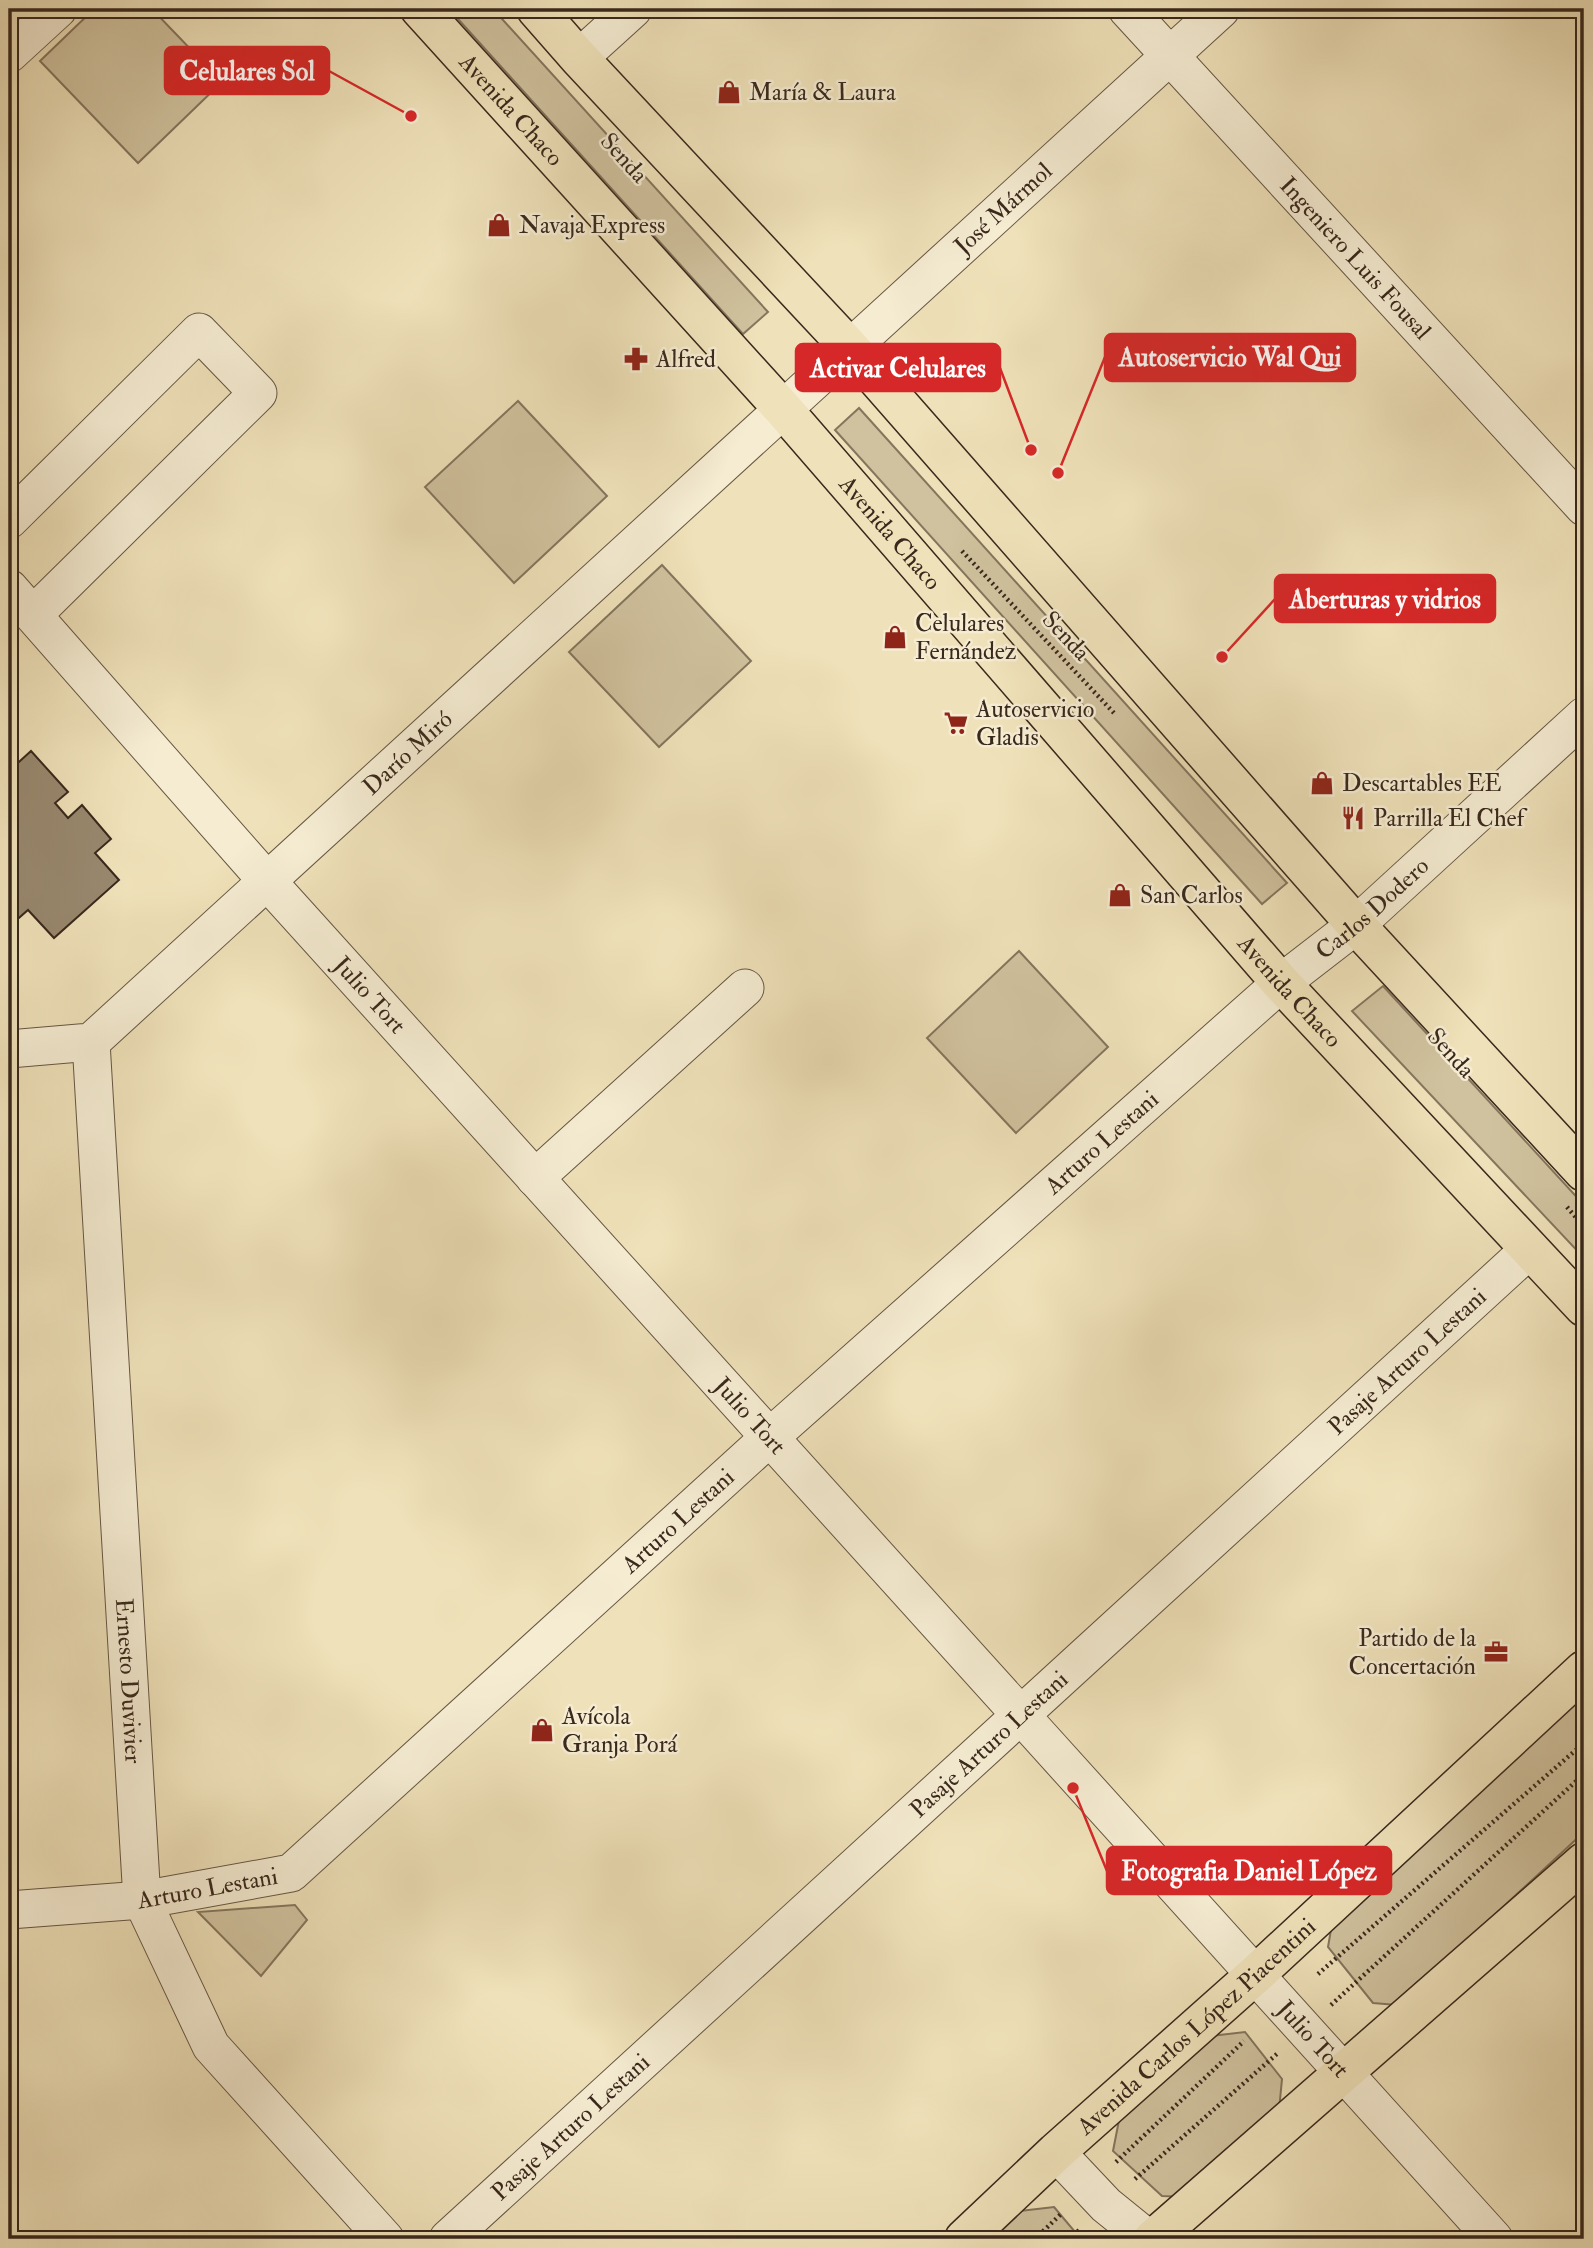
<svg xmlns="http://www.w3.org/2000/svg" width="1593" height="2248" font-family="'IM FELL Double Pica',serif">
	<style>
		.green { fill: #d0c29e; stroke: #84755d; stroke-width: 2 }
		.building { fill: #98886e; stroke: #39281c; stroke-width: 2 }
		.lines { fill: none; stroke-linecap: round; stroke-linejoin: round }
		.minor-casing { stroke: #665643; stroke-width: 39 }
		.major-casing { stroke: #39281c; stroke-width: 41 }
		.path { stroke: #39281c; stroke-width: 4.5; stroke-dasharray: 2 3.5; stroke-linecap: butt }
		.minor { stroke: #f5ecd2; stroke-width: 37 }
		.major { stroke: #efe1b9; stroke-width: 38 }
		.labels { text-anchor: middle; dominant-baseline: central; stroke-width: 5; stroke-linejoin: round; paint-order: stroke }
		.poi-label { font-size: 24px; fill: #39281c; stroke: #f5ecd2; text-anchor: start }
		.street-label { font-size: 24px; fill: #39281c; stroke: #f5ecd2 }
		.leader { fill: none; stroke: #d62828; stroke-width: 2.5 }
		.callout-dot { fill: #d62828; stroke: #f5ecd2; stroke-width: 2.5 }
		.callout { fill: #d62828; stroke: #d62828; stroke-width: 2.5 }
		.callout-label { font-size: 26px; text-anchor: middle; font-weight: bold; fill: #fff }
	</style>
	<rect width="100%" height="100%" fill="#efe1b9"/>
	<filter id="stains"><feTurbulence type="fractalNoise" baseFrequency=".00286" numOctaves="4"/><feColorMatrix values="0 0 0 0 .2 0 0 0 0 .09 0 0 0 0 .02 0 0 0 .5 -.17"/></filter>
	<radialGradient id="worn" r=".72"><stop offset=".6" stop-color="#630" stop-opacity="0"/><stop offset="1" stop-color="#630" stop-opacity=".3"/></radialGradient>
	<g class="green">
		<path d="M94,9H152L222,82L138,163L40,61Z"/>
		<path d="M449,9H493L768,312L743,334Z"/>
		<path d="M518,401L607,496L514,583L425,487Z"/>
		<path d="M859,408L1287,883L1262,904L835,430Z"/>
		<path d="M662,565L751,661L659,747L569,652Z"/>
		<path d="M1019,951L1108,1047L1016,1133L927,1038Z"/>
		<path d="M1383,986L1584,1205V1258L1352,1011Z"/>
		<path d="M1584,1692V1832L1397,2005L1373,2003L1328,1947L1333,1918Z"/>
		<path d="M295,1905L307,1920L261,1976L198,1912Z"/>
		<path d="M1245,2032L1282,2079L1279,2110L1186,2197L1162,2196L1113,2151L1121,2110L1211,2036Z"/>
		<path d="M1054,2207L1081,2239H986L1020,2211Z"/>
	</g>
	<path class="building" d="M31,751L68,792L55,803L68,818L82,805L111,839L95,853L119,880L54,938L28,910L12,924L9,920V807L15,801L9,793V771Z"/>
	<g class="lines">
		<g class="minor-casing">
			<g id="minor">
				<path id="s1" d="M1127,9L1584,507"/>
				<path d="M9,54L58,9"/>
				<path d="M579,58L633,9"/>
				<path d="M9,520L199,332L258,393L34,614"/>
				<path id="s2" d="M9,588L267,881L1494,2239"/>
				<path id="s3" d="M91,1042L142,1900L211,2046L385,2239"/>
				<path id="s4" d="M9,1049L91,1042L1221,9"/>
				<path d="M535,1178L745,988"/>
				<path id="s5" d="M9,1910L142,1900L291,1873L770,1437L1281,983L1356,925L1584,716"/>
				<path d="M1056,2152L1106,2205L1148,2239"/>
				<path id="s6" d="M448,2239L1530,1249"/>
			</g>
		</g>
		<g class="major-casing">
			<g id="major">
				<path id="s7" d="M420,9L782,408L1281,983L1584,1307"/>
				<path d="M536,9L579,58L849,347L1356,925L1584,1172"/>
				<path id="s8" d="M964,2239L1056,2152L1255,1975L1584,1670"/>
				<path d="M1153,2239L1584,1862"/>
			</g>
		</g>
		<g class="path">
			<path d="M962,551L1114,713"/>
			<path d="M1567,1207L1584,1227"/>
			<path d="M1318,1974L1584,1743"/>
			<path d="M1331,2005L1584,1774"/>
			<path d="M1116,2162L1244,2041"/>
			<path d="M1135,2179L1278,2053"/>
			<path d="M1035,2239L1061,2214"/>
			<path d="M1070,2239L1079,2230"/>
		</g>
		<use href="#minor" class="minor"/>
		<use href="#major" class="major"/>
	</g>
	<defs>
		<g id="shop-bare" transform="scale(1.89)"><path d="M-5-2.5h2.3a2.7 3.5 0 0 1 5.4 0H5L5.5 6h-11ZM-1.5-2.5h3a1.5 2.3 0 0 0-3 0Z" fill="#8f2418" stroke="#f5ecd2" stroke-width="2.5" paint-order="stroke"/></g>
		<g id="pharmacy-bare" transform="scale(1.89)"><path d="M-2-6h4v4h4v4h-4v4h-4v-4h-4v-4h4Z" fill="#8f2418" stroke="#f5ecd2" stroke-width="2.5" paint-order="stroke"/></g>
		<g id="supermarket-bare" transform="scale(1.89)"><path d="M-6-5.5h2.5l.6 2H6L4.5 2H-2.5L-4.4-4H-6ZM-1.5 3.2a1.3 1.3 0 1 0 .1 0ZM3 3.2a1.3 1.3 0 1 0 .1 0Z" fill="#8f2418" stroke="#f5ecd2" stroke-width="2.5" paint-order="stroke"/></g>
		<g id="restaurant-bare" transform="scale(1.89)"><path d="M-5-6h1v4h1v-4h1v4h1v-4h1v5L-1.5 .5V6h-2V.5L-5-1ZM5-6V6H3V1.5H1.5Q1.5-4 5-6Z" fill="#8f2418" stroke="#f5ecd2" stroke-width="2.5" paint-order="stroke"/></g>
		<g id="office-bare" transform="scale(1.89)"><path d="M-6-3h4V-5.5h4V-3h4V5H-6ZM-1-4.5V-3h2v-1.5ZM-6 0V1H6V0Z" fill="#8f2418" stroke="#f5ecd2" stroke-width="2.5" paint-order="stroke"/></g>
	</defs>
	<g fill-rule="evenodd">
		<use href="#shop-bare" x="729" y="92"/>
		<use href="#shop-bare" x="499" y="225"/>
		<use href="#pharmacy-bare" x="636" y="359"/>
		<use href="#shop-bare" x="895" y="637"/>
		<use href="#supermarket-bare" x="956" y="723"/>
		<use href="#shop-bare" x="1322" y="783"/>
		<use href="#restaurant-bare" x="1353" y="818"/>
		<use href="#shop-bare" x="1120" y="895"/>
		<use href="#office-bare" x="1496" y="1652"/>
		<use href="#shop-bare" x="542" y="1730"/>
	</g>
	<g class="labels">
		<g class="poi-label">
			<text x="749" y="92">María &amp; Laura</text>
			<text x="519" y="225">Navaja Express</text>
			<text x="656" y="359">Alfred</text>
			<text x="915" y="623">Celulares<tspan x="915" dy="28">Fernández</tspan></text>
			<text x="976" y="709">Autoservicio<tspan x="976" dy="28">Gladis</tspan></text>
			<text x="1342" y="783">Descartables EE</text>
			<text x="1373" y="818">Parrilla El Chef</text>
			<text x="1140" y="895">San Carlos</text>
			<text x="1476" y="1638" text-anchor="end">Partido de la<tspan x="1476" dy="28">Concertación</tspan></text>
			<text x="562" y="1716">Avícola<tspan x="562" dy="28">Granja Porá</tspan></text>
		</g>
		<g class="street-label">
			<text stroke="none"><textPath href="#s7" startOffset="136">Avenida Chaco</textPath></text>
			<text transform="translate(624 158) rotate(48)">Senda</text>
			<text stroke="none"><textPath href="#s4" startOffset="1318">José Mármol</textPath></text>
			<text stroke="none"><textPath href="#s1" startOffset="338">Ingeniero Luis Fousal</textPath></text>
			<text stroke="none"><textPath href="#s7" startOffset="704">Avenida Chaco</textPath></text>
			<text transform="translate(1066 636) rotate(47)">Senda</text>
			<text stroke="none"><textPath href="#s4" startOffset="511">Darío Miró</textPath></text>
			<text stroke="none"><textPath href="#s5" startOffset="1734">Carlos Dodero</textPath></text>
			<text stroke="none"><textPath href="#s7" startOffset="1312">Avenida Chaco</textPath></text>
			<text stroke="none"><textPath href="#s2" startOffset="544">Julio Tort</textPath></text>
			<text transform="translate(1451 1053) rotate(48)">Senda</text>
			<text stroke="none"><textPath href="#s5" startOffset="1376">Arturo Lestani</textPath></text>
			<text stroke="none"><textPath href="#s6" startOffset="1300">Pasaje Arturo Lestani</textPath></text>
			<text stroke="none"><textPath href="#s2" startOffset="1111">Julio Tort</textPath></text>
			<text stroke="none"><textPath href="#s5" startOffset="808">Arturo Lestani</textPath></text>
			<text stroke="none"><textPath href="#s3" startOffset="640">Ernesto Duvivier</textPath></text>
			<text stroke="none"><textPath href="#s6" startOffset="733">Pasaje Arturo Lestani</textPath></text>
			<text stroke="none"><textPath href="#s5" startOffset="200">Arturo Lestani</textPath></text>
			<text stroke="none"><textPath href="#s8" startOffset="315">Avenida Carlos López Piacentini</textPath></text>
			<text stroke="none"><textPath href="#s2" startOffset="1951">Julio Tort</textPath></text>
			<text stroke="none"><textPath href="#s6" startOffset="166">Pasaje Arturo Lestani</textPath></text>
		</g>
	</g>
	<path class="leader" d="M411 116L329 71M1058 473L1105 357M1031 450L1000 368M1222 657L1275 599M1073 1788L1107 1871"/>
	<g class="callout-dot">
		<circle cx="411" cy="116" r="7"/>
		<circle cx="1058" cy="473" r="7"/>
		<circle cx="1031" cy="450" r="7"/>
		<circle cx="1222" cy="657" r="7"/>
		<circle cx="1073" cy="1788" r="7"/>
	</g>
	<g class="callout">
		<rect x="165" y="47" width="164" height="47" rx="7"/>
		<rect x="1105" y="334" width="250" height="47" rx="7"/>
		<rect x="796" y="344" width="204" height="47" rx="7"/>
		<rect x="1275" y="575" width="220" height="47" rx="7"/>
		<rect x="1107" y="1847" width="284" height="47" rx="7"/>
	</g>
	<g class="callout-label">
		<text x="247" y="80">Celulares Sol</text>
		<text x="1230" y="366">Autoservicio Wal Qui</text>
		<text x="898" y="377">Activar Celulares</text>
		<text x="1385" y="608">Aberturas y vidrios</text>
		<text x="1249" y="1880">Fotografia Daniel López</text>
	</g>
	<rect width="1593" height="2248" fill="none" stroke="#efe1b9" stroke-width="35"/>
	<rect x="10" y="10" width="1572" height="2227" fill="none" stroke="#39281c" stroke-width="3.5"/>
	<rect x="18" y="18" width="1558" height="2213" fill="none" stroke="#39281c" stroke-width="2"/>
	<rect width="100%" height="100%" filter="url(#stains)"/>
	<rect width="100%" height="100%" fill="url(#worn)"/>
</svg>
